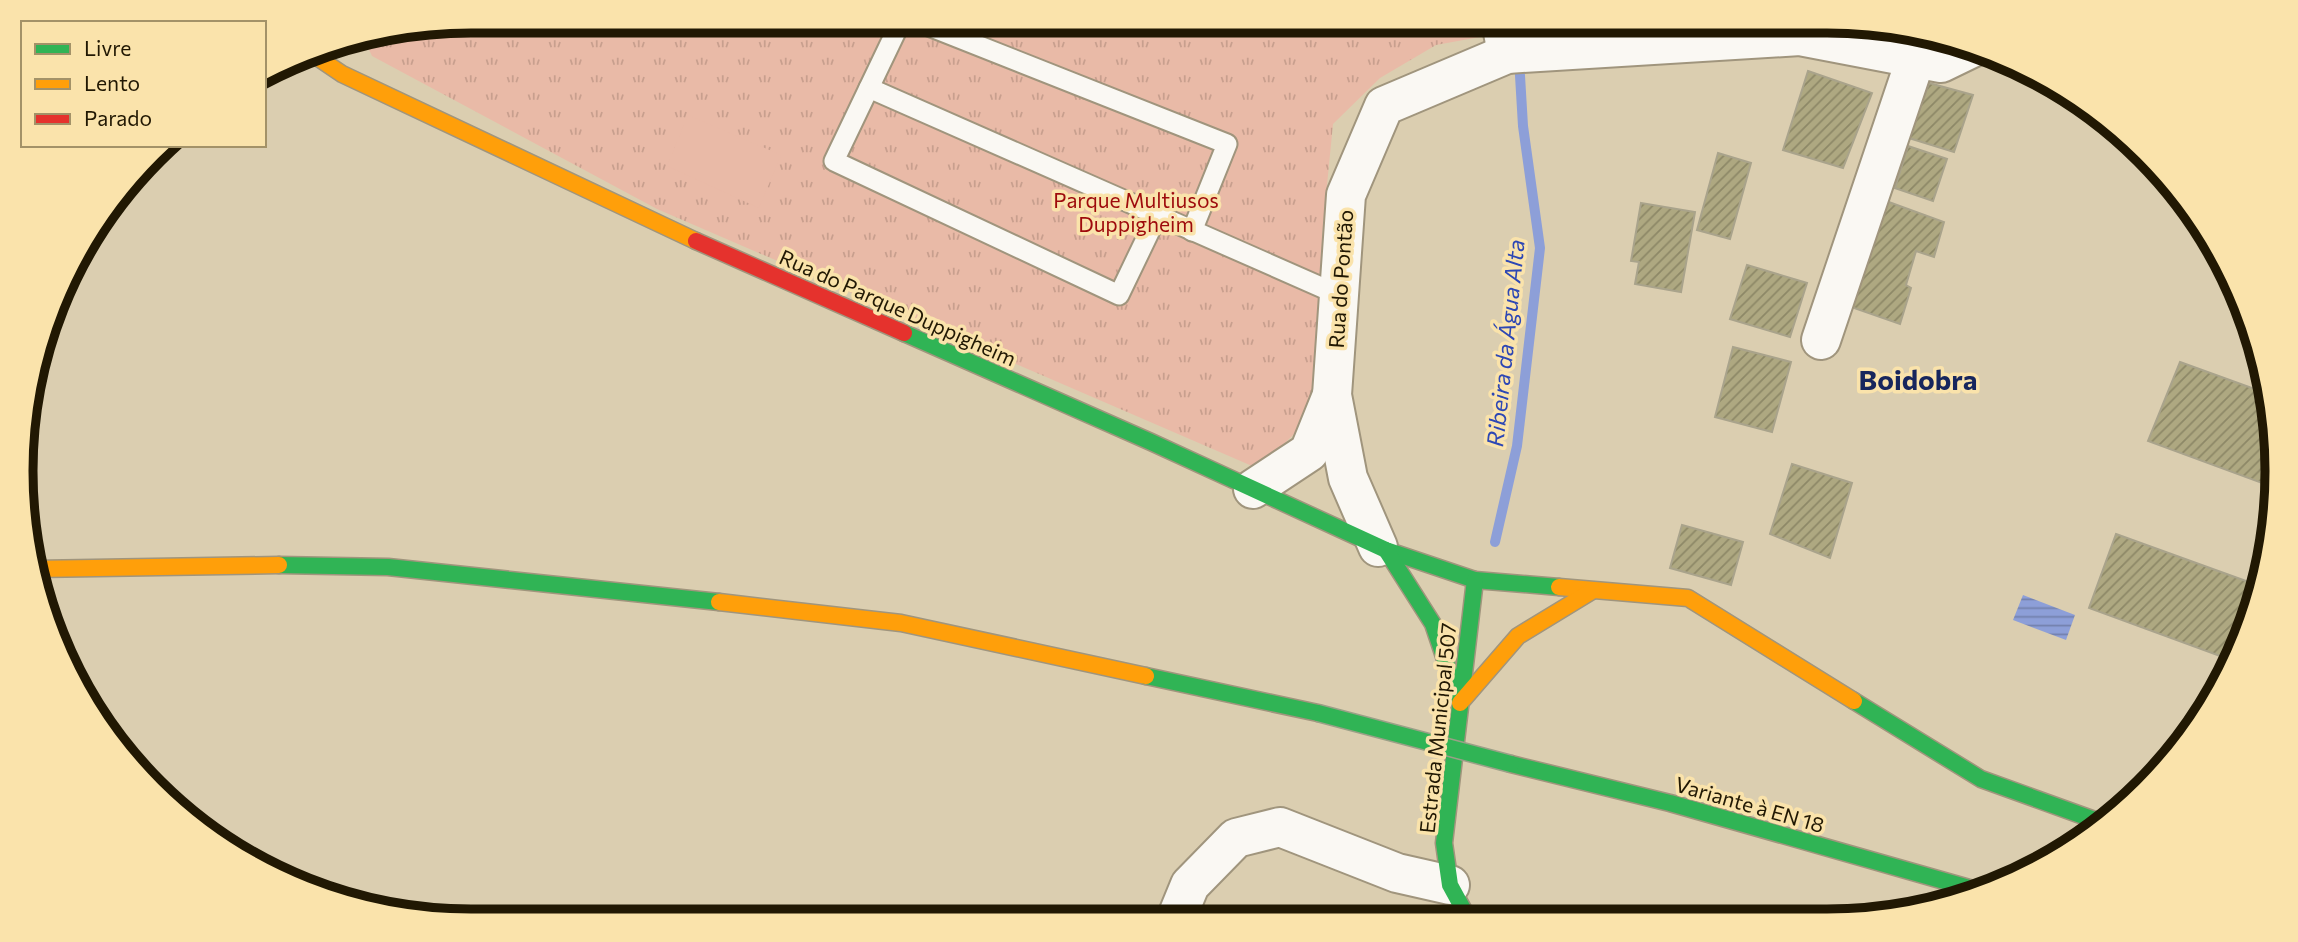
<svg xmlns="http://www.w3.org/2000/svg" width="2298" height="942" font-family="Commissioner,sans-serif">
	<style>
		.grass { fill: url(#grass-tufts) }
		.pitch { fill: #e9baa7 }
		.water { fill: url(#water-rules) }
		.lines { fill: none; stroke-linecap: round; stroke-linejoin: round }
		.stream { stroke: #8d9fd8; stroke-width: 10 }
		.building { fill: url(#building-hatch); stroke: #a9a38b; stroke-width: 2 }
		.lane-casing { stroke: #a0957d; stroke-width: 23 }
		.street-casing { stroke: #a0957d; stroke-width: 42 }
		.fast-casing { stroke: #a0957d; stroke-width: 19 }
		.slow-casing { stroke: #a0957d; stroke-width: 19 }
		.jam-casing { stroke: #a0957d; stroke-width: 19 }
		.lane { stroke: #faf8f3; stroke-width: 19 }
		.street { stroke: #faf8f3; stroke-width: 38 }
		.fast { stroke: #30b455; stroke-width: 16 }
		.slow { stroke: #ff9f0a; stroke-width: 16 }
		.jam { stroke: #e5322d; stroke-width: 16 }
		.fast-bridge-casing { stroke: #9aa087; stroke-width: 19; stroke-linecap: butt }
		.fast-bridge { stroke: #30b455; stroke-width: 16 }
		.labels { text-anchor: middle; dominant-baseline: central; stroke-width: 7; stroke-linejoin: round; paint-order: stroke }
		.park-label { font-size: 21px; fill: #9e0a0c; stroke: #fae3ab }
		.street-label { font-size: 21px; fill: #211803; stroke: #fae3ab }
		.water-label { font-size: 23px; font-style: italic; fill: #2d47b4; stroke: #fae3ab }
		.district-label { font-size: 28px; font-weight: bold; fill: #17265d; stroke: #fae3ab }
		.rim { fill: none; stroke: #211803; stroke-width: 9 }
	</style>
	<defs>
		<pattern id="grass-tufts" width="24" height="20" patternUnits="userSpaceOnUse" patternTransform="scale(1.75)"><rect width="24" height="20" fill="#e9baa7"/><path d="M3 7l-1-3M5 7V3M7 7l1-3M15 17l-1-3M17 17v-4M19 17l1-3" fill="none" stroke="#c89f8e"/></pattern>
		<pattern id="water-rules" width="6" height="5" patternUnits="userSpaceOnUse" patternTransform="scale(1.75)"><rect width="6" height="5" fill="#8d9fd8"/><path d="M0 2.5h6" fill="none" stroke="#7381ad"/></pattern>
		<pattern id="building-hatch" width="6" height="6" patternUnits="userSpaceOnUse" patternTransform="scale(1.75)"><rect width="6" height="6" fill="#aea881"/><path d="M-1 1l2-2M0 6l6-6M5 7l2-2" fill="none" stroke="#8d8867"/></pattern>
	</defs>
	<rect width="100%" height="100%" fill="#dbceb0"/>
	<path class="grass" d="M471,21H1488L1491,35L1436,45L1380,78L1333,124L1323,226L1316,379L1300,428L1259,469L657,209L372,56L364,39Z"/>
	<path class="pitch" d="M688,115L781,155L759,208L667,166Z"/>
	<path class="water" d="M2023,595L2075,615L2066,640L2013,620Z"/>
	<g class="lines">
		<path class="stream" d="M1495,542L1517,446L1540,248L1523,126L1519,59"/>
	</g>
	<g class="building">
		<path d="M1808,71L1872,93L1843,168L1783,150Z"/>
		<path d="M1929,83L1973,95L1954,152L1909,138Z"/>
		<path d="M1908,146L1947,159L1933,201L1895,188Z"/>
		<path d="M1718,153L1751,163L1730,239L1697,230Z"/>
		<path d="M1886,201L1944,222L1934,257L1916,251L1906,285L1911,288L1900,324L1851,307Z"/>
		<path d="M1641,203L1695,212L1681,292L1635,284L1639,262L1631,261Z"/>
		<path d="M1747,265L1807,283L1790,337L1730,319Z"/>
		<path d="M1733,347L1791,362L1772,432L1715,417Z"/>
		<path d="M2180,362L2263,392L2276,441L2270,486L2148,441Z"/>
		<path d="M1792,464L1852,483L1830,558L1770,534Z"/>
		<path d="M1682,525L1743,542L1731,585L1670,568Z"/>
		<path d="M2116,534L2257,585L2253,615L2231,660L2089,608Z"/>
	</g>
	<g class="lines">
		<g class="lane-casing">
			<g id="lane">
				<path d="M901,21L834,161L1119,295L1157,216"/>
				<path d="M916,21L1227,144L1192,231"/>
				<path d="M869,88L1339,295"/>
			</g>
		</g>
		<g class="street-casing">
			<g id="street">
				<path d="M1501,21L1507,54"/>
				<path d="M1821,340L1916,58"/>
				<path d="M1253,489L1309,452L1332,395"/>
				<path d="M1378,547L1348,478L1332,395L1346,195L1384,106L1507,54L1800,36L1941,63L1974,47"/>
				<path d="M1176,919L1190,885L1236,838L1280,827L1397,873L1450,885"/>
			</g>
		</g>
		<g class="fast-casing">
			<g id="fast">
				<path d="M904,333L1151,442L1386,550L1475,580L1559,587"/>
				<path d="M1386,550L1433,624L1457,695"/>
				<path d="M279,565L388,567L719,602"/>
				<path d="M1146,676L1318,713"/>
				<path d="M1854,701L1981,779L2103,823"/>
				<path d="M1511,764L1670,803L1976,890"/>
				<path d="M1468,918L1450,885L1444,843L1475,580"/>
			</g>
		</g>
		<g class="slow-casing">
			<g id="slow">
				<path d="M311,53L342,74L696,241"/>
				<path d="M34,569L279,565"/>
				<path d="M1559,587L1688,598L1854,701"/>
				<path d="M719,602L901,623L1146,676"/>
				<path d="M1460,703L1518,636L1592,591"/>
			</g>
		</g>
		<g class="jam-casing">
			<path id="jam" d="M696,241L904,333"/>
		</g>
		<use href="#lane" class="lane"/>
		<use href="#street" class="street"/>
		<use href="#fast" class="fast"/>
		<use href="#slow" class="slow"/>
		<use href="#jam" class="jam"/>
		<g class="fast-bridge-casing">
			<path id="fast-bridge" d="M1318,713L1511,764"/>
		</g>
		<use href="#fast-bridge" class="fast-bridge"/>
	</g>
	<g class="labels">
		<g class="park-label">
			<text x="1136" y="199">Parque Multiusos<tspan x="1136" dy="24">Duppigheim</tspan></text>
		</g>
		<g class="street-label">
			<text transform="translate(1340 279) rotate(-86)">Rua do Pontão</text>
			<text transform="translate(898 307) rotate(24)">Rua do Parque Duppigheim</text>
			<text transform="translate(1437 728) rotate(-84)">Estrada Municipal 507</text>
			<text transform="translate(1750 804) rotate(16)">Variante à EN 18</text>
		</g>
		<g class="water-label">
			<text transform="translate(1505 343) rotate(-84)">Ribeira da Água Alta</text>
		</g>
		<g class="district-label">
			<text x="1918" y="379">Boidobra</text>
		</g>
	</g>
	<path d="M0 0H2298V942H0ZM471 33H1827A438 438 0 0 1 2265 471V471A438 438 0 0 1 1827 909H471A438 438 0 0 1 33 471V471A438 438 0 0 1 471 33Z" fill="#fae3ab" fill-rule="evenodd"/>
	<path class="rim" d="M471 33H1827A438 438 0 0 1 2265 471V471A438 438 0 0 1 1827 909H471A438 438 0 0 1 33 471V471A438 438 0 0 1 471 33Z"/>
	<rect x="21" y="21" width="245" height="126" fill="#fae3ab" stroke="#a39268" stroke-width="2"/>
	<rect x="35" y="44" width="35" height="10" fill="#30b455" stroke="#a39268" stroke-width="2"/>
	<text x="84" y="56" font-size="21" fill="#211803">Livre</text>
	<rect x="35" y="79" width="35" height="10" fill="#ff9f0a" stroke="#a39268" stroke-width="2"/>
	<text x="84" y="91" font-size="21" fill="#211803">Lento</text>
	<rect x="35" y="114" width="35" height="10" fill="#e5322d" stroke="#a39268" stroke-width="2"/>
	<text x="84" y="126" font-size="21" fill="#211803">Parado</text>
</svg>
